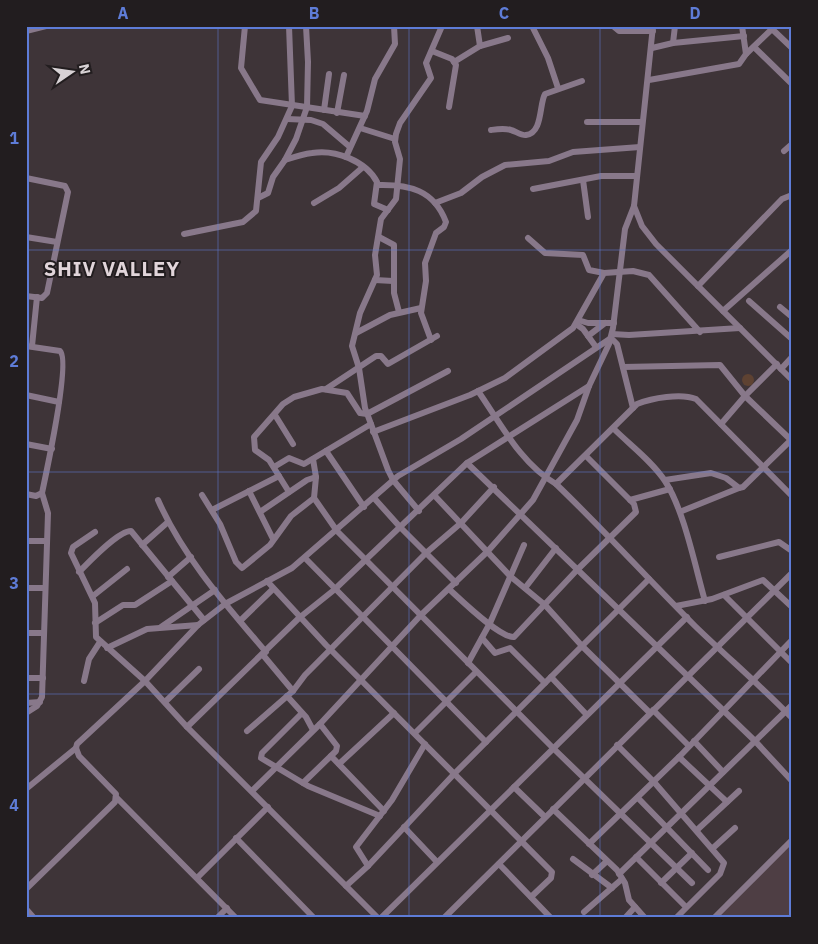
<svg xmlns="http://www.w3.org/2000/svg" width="818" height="944" font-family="'IBM Plex Sans',sans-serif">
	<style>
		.built { fill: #4e3e44 }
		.green { fill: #5e4232 }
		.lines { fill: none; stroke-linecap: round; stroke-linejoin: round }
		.minor { stroke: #88788a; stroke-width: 6 }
		.grid { fill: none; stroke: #5e7cd7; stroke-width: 1; stroke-opacity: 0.55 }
		.labels { text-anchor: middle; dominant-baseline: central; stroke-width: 4; stroke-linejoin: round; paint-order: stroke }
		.district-label { font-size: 20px; font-weight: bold; letter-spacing: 1px; fill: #e1d5da; stroke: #221d1f }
		.neatline { fill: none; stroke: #5e7cd7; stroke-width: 2 }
		.grid-label { font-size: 16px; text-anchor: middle; font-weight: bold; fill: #5e7cd7 }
	</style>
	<rect width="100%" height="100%" fill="#3e3438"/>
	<path class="built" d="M792,843V918H716Z"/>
	<circle class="green" cx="748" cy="380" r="6"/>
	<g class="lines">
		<g class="minor">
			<path d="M245,26L241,68L260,100L365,116"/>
			<path d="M477,26L480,46"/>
			<path d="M532,26L548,58L558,88"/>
			<path d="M613,26L619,31H653"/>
			<path d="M742,26L746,54"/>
			<path d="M771,28L792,48"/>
			<path d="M26,31L46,26"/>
			<path d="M673,43L675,26"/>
			<path d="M754,47L792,84"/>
			<path d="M652,48L673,43L744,36"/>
			<path d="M432,51L452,59L456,65L449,107"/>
			<path d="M454,62L480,46L508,38"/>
			<path d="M649,80L739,64L746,54L775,26"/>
			<path d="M324,110L329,74"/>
			<path d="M337,113L344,75"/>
			<path d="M287,119L311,120L323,124L350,147"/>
			<path d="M587,122H642"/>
			<path d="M360,128L395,139"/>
			<path d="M491,130C498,129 504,128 511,130C515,131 522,136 526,135C543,133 539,104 545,94L582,81"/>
			<path d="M784,151L792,144"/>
			<path d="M346,157L367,111L375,79L395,44L394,26"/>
			<path d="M285,160C294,157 303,154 312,153C335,149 366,161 377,182L374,204L388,210"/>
			<path d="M26,178L65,186L68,192L47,293L42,298L26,296"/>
			<path d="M583,180L588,217"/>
			<path d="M377,185C409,184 434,190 446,222L444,227L436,233L425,263L426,281L421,313L431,340"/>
			<path d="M533,189L601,176H637"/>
			<path d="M258,198L268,193L273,177L285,160L296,139L307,107L308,62L306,26"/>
			<path d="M314,203L339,188L363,167"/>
			<path d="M435,203L461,193L482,177L505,165L549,161L573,152L640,147"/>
			<path d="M634,206L642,226L656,244L792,380"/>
			<path d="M184,234L243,222L256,211L261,162L278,137L292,106L289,26"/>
			<path d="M26,237L57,242"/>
			<path d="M379,237L394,245V293L399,312"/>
			<path d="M528,238L545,253L583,255L589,270L604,273"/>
			<path d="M375,280L393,281"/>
			<path d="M698,286L782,199L792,195"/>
			<path d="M749,301L792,339"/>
			<path d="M780,307L792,317"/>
			<path d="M723,311L792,250"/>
			<path d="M578,320L588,323H614"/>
			<path d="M576,324L583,329L596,347"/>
			<path d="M356,333L390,315L421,308"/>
			<path d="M612,334L629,335L740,328"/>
			<path d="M588,336L605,323"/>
			<path d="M26,346L60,351C71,360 46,474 42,493L36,496L26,494"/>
			<path d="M32,346L37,297"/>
			<path d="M623,367L720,365L745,396L791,440"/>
			<path d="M781,369L792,357"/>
			<path d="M326,389L376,356H381L388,364L437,336"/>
			<path d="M478,391C501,424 521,464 556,484L637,404C652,398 681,393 696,399L792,496"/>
			<path d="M26,395L59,402"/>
			<path d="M275,415L293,444"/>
			<path d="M721,424L745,396L777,364"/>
			<path d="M614,429C630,445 652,461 665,481C684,510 695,566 705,601"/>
			<path d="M373,432L470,395L505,378L573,328L604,273L633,271L649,275L700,332"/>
			<path d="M26,444L52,449"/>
			<path d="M326,451L364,507"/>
			<path d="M313,459L316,477L314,498L337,531L553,748L692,883"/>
			<path d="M467,463L755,741L792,781"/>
			<path d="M274,467L289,458L304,464L371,424"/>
			<path d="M665,480L711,473L726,478L739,488L743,487L792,439"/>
			<path d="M556,484C604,530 648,579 695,626C727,657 761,686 792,718"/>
			<path d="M249,491L273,539"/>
			<path d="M289,492L269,460L255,450L254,437L283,404L294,397L322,389L347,393L360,413L367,414L448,371"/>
			<path d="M202,495L220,524L236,562L242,568L270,545L291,516L314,498"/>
			<path d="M434,495L510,576L545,605L582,646L650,713"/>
			<path d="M374,498L400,527L456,583"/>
			<path d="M158,500C183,557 226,605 266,652"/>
			<path d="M630,500L670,489"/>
			<path d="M212,510L279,476"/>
			<path d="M419,511L393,480L388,470L365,408L359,368L352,346L360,313L377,275L375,255L381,219L396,199L400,159L395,142L396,134L400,123L431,78L426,63L442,26"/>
			<path d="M682,511L739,488"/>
			<path d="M260,512L307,480L316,477"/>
			<path d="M95,532L73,547L71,553L95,603L96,637L145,681L187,727L378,918"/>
			<path d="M26,541H46"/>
			<path d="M142,545L168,522"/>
			<path d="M719,557L779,542L792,551"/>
			<path d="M305,558L486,742"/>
			<path d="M79,572C89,562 118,531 131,531L204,620"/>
			<path d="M168,577L191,557"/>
			<path d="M267,581L326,645L552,872L551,878L531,897"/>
			<path d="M26,588H44"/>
			<path d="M525,588L556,548"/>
			<path d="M449,589C461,600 500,638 514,637L577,570L636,512L634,504L586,456"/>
			<path d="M724,595L792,663"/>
			<path d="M93,596L127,569"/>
			<path d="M676,606L712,599L763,580L792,607"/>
			<path d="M240,621L273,589"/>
			<path d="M95,623L123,605H135L172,581"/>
			<path d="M161,627L215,590"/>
			<path d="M26,633H44"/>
			<path d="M482,638L495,653L510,648L545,683"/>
			<path d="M107,648L147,629L198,625"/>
			<path d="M263,655L293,691"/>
			<path d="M468,663L490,623L524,545"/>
			<path d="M551,677L586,714"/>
			<path d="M26,678H43"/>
			<path d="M84,681L89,659L100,642"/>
			<path d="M287,696L306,717L313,730"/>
			<path d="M165,702L199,669"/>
			<path d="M26,703L40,702"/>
			<path d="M653,710L689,746"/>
			<path d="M26,713L37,706L42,697L48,513L42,493"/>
			<path d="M302,713L262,753L261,758L308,786L380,816"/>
			<path d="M187,727L299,618L334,590L467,463L589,386"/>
			<path d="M247,731L293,691L305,675L426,553L461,523L494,487"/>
			<path d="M415,733L476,672"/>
			<path d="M694,741L723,772"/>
			<path d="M617,745L654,782L724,863L720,874L676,918"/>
			<path d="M331,756L384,811"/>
			<path d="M679,757L727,802"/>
			<path d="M339,764L394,713"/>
			<path d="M303,783L336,751L337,746L320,724"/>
			<path d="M514,787L545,817"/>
			<path d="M26,789L76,748"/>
			<path d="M252,791L320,724L421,615L488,551L533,500L577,420L589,386L609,344L613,328L625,229L634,206L653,26"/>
			<path d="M116,797L236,918"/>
			<path d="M638,798L708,870"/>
			<path d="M553,809L617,870L625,883L629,900L645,918"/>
			<path d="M404,827L437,862"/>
			<path d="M697,830L739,791"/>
			<path d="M236,838L314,918"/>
			<path d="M589,844L679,757L792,640"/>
			<path d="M713,848L735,828"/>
			<path d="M636,857L686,907"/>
			<path d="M573,859L612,888"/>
			<path d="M499,864L551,918"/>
			<path d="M368,866L356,847L392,800L425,744"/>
			<path d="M619,874L792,705"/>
			<path d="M592,875L607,861"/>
			<path d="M197,878L268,807"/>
			<path d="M661,883L692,853"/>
			<path d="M346,886L368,866L455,773L649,579"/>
			<path d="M26,889L115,802L116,794L79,756L76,748L77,744L145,681L198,625L225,604L292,568L398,476L461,439L611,338L617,344L633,408"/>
			<path d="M26,909L34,918"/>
			<path d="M584,912L622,879"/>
			<path d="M217,918L227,908"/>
			<path d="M381,918L687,617"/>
			<path d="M444,918L792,573"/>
			<path d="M625,918L635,907"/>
			<path d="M714,918L792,840"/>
		</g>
	</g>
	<path class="grid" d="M218,26V918M409,26V918M600,26V918M26,250H792M26,472H792M26,694H792"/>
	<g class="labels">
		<g class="district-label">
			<text x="112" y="268">SHIV VALLEY</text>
		</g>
	</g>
	<rect width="818" height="944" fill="none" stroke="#221d1f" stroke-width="55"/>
	<g transform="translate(72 72) rotate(77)" stroke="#221d1f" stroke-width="4" paint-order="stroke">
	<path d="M0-4L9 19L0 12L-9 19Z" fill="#d8d2d5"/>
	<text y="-8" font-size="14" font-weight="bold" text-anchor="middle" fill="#d8d2d5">N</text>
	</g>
	<rect x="28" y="28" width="762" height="888" class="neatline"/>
	<g class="grid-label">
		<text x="123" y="19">A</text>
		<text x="314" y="19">B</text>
		<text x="504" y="19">C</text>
		<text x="695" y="19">D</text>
		<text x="14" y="144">1</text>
		<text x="14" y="367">2</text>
		<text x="14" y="589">3</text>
		<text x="14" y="811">4</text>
	</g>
</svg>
